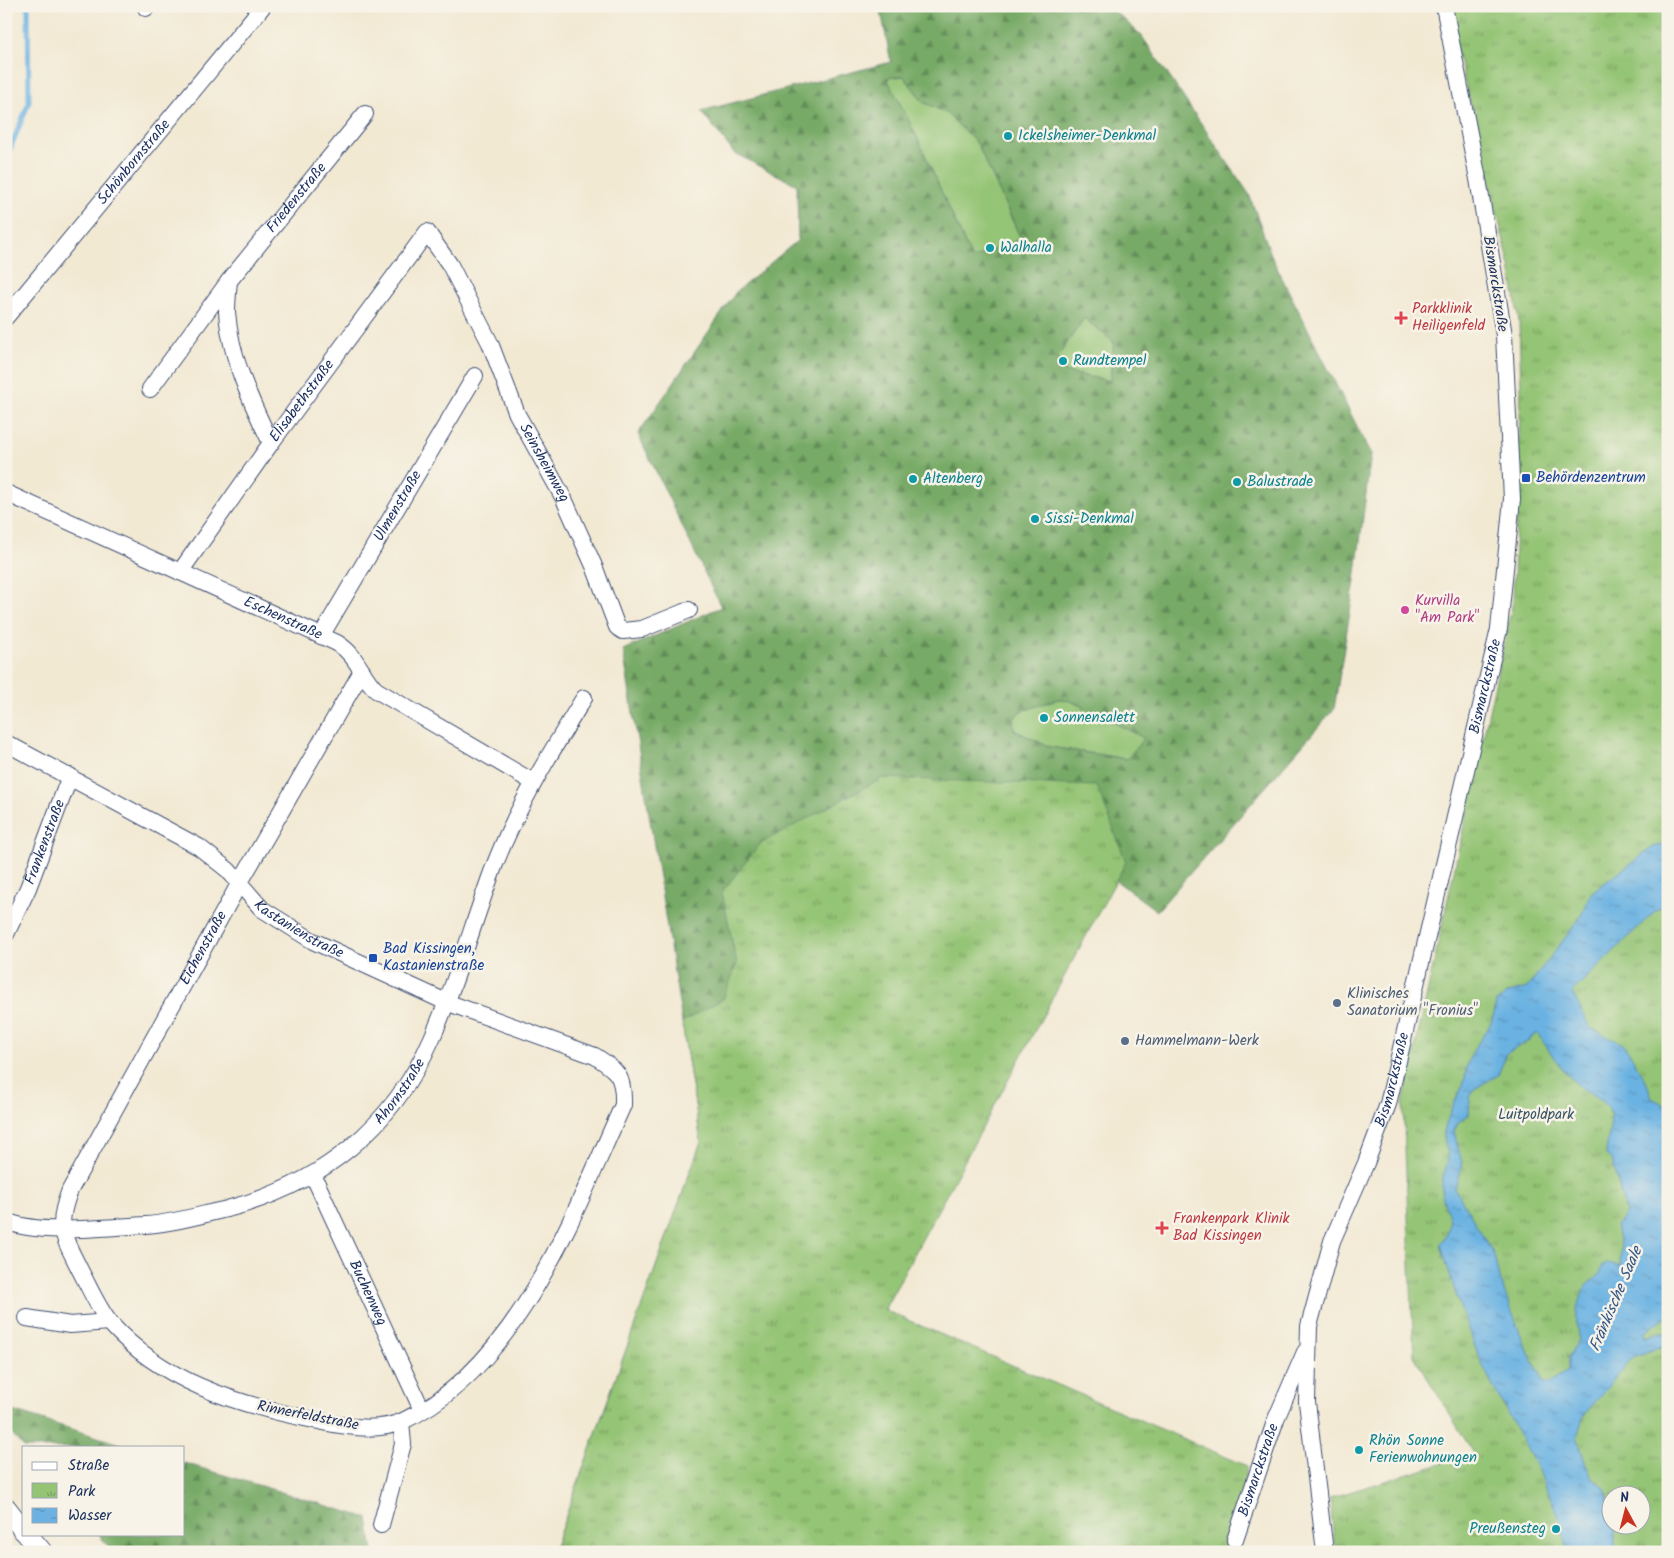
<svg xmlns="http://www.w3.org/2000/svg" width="1674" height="1558" font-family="Kalam,sans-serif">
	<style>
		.green { fill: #94c474; stroke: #587a69 }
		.forest { fill: url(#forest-firs); stroke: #496c62; fill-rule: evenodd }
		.park { fill: url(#park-tufts); stroke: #587a69; fill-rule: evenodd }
		.water { fill: url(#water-ripples); stroke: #4370a0; fill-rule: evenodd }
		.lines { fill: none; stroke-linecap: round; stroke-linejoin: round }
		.stream { stroke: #6bb2e2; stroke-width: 5 }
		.minor-casing { stroke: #3b4b70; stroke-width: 18 }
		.major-casing { stroke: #3b4b70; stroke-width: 22 }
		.minor { stroke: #fff; stroke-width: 16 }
		.major { stroke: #fff; stroke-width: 20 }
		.culture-dot { fill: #0f9aa8; stroke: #f7f3e8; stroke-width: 2 }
		.health-dot { fill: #e0444e; stroke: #f7f3e8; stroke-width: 2 }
		.transit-dot { fill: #1a4fb4; stroke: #f7f3e8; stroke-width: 2 }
		.hotel-dot { fill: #d1479c; stroke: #f7f3e8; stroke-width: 2 }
		.service-dot { fill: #5c6f8a; stroke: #f7f3e8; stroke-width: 2 }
		.labels { text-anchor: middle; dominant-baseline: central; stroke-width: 5; stroke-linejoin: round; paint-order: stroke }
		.culture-label { font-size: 15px; fill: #0d838f; stroke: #f7f3e8; text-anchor: start }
		.street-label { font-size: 15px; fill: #1b2f5e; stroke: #f7f3e8 }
		.health-label { font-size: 15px; fill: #be3a42; stroke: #f7f3e8; text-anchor: start }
		.transit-label { font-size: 15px; fill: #164399; stroke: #f7f3e8; text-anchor: start }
		.hotel-label { font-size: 15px; fill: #b23c85; stroke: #f7f3e8; text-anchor: start }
		.service-label { font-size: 15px; fill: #4e5e75; stroke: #f7f3e8; text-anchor: start }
		.park-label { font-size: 15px; fill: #395464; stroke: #f7f3e8 }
		.water-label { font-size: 16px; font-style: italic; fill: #335686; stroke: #f7f3e8 }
	</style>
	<defs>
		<pattern id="forest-firs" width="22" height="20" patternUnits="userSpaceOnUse" patternTransform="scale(1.25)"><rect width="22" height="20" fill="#7a6"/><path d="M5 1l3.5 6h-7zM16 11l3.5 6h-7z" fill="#618b57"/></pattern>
		<pattern id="park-tufts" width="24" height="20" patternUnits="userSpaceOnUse" patternTransform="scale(1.25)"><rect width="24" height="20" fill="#94c474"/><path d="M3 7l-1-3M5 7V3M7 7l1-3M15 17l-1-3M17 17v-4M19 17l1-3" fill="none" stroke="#78a062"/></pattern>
		<pattern id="water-ripples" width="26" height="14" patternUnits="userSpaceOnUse" patternTransform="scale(1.25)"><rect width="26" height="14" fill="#6bb2e2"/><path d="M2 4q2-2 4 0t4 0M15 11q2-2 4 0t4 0" fill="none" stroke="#5791ba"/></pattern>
	</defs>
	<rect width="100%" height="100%" fill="#f7f3e8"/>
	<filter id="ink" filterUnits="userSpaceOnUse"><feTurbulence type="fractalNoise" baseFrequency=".02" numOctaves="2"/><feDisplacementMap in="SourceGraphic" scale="10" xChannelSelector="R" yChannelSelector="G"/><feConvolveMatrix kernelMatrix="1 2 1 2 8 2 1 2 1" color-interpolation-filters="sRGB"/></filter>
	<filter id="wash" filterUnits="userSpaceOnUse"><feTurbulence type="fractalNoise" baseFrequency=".0096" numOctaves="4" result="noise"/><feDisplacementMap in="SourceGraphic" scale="20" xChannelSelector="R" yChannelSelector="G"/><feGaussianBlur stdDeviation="1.12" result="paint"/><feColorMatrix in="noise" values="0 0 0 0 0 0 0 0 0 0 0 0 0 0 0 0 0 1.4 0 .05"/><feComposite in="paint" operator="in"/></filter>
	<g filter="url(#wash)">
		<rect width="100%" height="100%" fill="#f2e9d3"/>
		<g class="green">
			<path d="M904,76L923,102L946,113L977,143L1021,239L972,259L915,133L886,78Z"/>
			<path d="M1084,318L1114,342L1110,381L1065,372L1057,358Z"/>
			<path d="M1058,699L1071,701L1145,738L1128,759L1050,747L1014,730L1013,720L1019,712Z"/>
		</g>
		<g class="forest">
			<path d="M880,6H1109L1141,35L1249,194L1273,260L1371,454L1355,581L1334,709L1157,911L1111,877L884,1310L1097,1408L1229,1552H553L701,1142L623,650L721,607L638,434L736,292L798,240L797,185L734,153L701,111L891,62ZM904,76L923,102L946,113L977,143L1021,239L972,259L915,133L887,78ZM1084,318L1114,342L1110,381L1065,372L1057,358ZM1058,699L1071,701L1144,738L1127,759L1050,747L1014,730L1013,720L1019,712Z"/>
			<path d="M6,1409L130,1447L24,1448L6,1428Z"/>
			<path d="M184,1463L368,1518L373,1552H113L98,1534H184Z"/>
		</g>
		<g class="park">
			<path d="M1446,6H1668V1552H1335L1330,1498L1474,1454L1414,1356L1403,1103L1513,602L1521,388L1519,322L1510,266ZM1612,1496H1642V1526H1612Z"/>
			<path d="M882,778L1097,786L1126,862L884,1310L1247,1466L1229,1552H553L701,1142L682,1022L723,999L737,964L722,892L760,844Z"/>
		</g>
		<path class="water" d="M1668,844V903L1655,911L1572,992L1590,1028L1625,1045L1647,1084L1652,1098L1668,1107V1315L1644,1333L1645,1336L1668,1332V1350L1659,1347L1633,1357L1584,1415L1577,1436L1586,1465L1593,1478L1605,1488L1611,1508L1612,1526H1615V1552H1568C1555,1488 1514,1430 1486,1372C1467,1331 1453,1288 1441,1244C1459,1217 1443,1214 1442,1190C1441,1176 1448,1167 1448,1157C1448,1150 1444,1142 1444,1135C1446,1117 1456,1100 1463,1085C1466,1078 1465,1070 1468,1063C1476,1038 1493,1033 1496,1002L1509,993L1527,988L1580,918L1592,892L1653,847ZM1537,1033C1550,1051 1561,1071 1578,1085C1588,1093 1607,1100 1610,1112C1613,1127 1606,1141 1606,1155L1612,1160L1626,1213L1616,1226L1621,1249L1620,1266L1607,1263L1603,1265C1600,1277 1595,1278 1587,1286C1575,1299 1575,1324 1579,1340L1568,1357V1371L1548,1384L1542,1381L1540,1372L1533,1362L1522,1338L1499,1278L1494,1255L1455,1189L1462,1163L1454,1131L1459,1122L1469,1115L1470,1098L1474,1089L1498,1075L1507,1053L1527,1042Z"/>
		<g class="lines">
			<path class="stream" d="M6,159L29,102L28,6"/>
		</g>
	</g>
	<g filter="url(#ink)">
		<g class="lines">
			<g class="minor-casing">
				<g id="minor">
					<path d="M146,8L147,6"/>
					<path d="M229,281C228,291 227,302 227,312C230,357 252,404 271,443"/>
					<path id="s1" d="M6,317L263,6"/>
					<path id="s2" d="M150,389L229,281L365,114"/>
					<path id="s3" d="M6,493L337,643C358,656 360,674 376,690L533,782"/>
					<path id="s4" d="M180,572L271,443L427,232L450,265L490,343L517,414L564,499L594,566L617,627L623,631L642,629L689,610"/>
					<path id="s5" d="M321,636L475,376"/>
					<path id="s6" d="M6,743L199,847L228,870L262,909L313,941L446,1002L595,1056C618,1071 624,1076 623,1105C573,1214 519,1367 403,1421C375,1434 337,1425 309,1419C236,1404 161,1381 110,1323C98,1308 89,1287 80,1270C63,1235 55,1228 70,1190L239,884L362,671"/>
					<path id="s7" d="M6,934L28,888L70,776"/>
					<path id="s8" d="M313,1175L422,1410"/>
					<path id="s9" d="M6,1221C40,1236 108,1227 146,1225C174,1223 200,1215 227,1209C321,1185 393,1127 432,1038C457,982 473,922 495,864C518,805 551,752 584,698"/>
					<path d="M27,1318L70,1325L109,1322"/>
					<path d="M381,1525L403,1444L401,1422"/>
					<path id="s10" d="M1235,1540L1276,1419L1305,1352"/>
					<path id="s11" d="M1325,1552L1307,1402L1309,1326L1332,1241L1366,1163L1388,1104L1499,629L1512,499L1504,335L1478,179L1444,6"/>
				</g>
			</g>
			<g class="major-casing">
				<g id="major">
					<path d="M6,1508L24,1531"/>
					<path d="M27,1534L42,1552"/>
				</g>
			</g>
			<use href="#minor" class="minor"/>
			<use href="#major" class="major"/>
		</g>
	</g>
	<g class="culture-dot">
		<circle cx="1008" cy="136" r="5"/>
		<circle cx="990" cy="248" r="5"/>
		<circle cx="1063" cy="361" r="5"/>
		<circle cx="913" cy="479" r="5"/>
		<circle cx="1237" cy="482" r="5"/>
		<circle cx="1035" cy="519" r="5"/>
		<circle cx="1044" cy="718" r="5"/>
		<circle cx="1359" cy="1450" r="5"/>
		<circle cx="1556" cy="1529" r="5"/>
	</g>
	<g class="health-dot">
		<path d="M1398.5 310.5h5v5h5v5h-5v5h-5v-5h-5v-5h5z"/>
		<path d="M1159.5 1220.5h5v5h5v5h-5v5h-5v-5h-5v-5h5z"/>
	</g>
	<g class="transit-dot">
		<rect x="1521" y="473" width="10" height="10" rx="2.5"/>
		<rect x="368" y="953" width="10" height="10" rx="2.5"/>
	</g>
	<circle class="hotel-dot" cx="1405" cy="610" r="5"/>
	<g class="service-dot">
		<circle cx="1337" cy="1003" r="5"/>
		<circle cx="1125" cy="1041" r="5"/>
	</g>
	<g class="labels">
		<g class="culture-label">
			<text x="1018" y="136">Ickelsheimer-Denkmal</text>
			<text x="1000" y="248">Walhalla</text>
			<text x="1073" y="361">Rundtempel</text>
			<text x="923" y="479">Altenberg</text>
			<text x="1247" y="482">Balustrade</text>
			<text x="1045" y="519">Sissi-Denkmal</text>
			<text x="1054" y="718">Sonnensalett</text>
			<text x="1369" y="1441">Rhön Sonne<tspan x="1369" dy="17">Ferienwohnungen</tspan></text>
			<text x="1546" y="1529" text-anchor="end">Preußensteg</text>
		</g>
		<g class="street-label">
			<text stroke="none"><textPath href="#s1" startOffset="201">Schönbornstraße</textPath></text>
			<text stroke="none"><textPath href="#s2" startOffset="241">Friedenstraße</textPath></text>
			<text transform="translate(1495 284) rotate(81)">Bismarckstraße</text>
			<text stroke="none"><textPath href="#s4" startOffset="210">Elisabethstraße</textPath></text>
			<text stroke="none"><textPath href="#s4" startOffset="680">Seinsheimweg</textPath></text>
			<text stroke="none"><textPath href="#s5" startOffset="151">Ulmenstraße</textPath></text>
			<text stroke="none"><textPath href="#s3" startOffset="304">Eschenstraße</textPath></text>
			<text stroke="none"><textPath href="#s11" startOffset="892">Bismarckstraße</textPath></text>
			<text stroke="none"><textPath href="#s7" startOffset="100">Frankenstraße</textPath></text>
			<text stroke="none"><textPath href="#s6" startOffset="350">Kastanienstraße</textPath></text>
			<text stroke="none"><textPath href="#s6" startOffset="1870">Eichenstraße</textPath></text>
			<text stroke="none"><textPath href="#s11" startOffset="488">Bismarckstraße</textPath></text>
			<text stroke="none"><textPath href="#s9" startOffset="438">Ahornstraße</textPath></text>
			<text stroke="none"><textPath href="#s8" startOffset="130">Buchenweg</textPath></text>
			<text transform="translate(308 1416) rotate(11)">Rinnerfeldstraße</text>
			<text stroke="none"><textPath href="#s10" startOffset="74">Bismarckstraße</textPath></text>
		</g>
		<g class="health-label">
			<text x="1412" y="309">Parkklinik<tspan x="1412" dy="17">Heiligenfeld</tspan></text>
			<text x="1173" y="1219">Frankenpark Klinik<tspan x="1173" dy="17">Bad Kissingen</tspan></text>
		</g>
		<g class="transit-label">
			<text x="1536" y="478">Behördenzentrum</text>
			<text x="383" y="949">Bad Kissingen,<tspan x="383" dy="17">Kastanienstraße</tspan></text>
		</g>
		<g class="hotel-label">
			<text x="1415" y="601">Kurvilla<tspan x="1415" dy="17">"Am Park"</tspan></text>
		</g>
		<g class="service-label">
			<text x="1347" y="994">Klinisches<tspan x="1347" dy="17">Sanatorium "Fronius"</tspan></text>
			<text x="1135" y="1041">Hammelmann-Werk</text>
		</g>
		<g class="park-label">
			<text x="1536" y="1115">Luitpoldpark</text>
		</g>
		<g class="water-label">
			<text transform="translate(1616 1299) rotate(-67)">Fränkische Saale</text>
		</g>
	</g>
	<rect width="1674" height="1558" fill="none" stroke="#f7f3e8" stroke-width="25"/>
	<rect x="22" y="1446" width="162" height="90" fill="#f7f3e8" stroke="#9fa5b1"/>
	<rect x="32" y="1462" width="25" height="8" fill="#ffffff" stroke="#9fa5b1"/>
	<text x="68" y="1470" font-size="15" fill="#1b2f5e">Straße</text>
	<rect x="32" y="1483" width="25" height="15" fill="url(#park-tufts)" stroke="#9fa5b1"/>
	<text x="68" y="1496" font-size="15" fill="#1b2f5e">Park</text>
	<rect x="32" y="1508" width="25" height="15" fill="url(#water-ripples)" stroke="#9fa5b1"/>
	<text x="68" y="1520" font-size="15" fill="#1b2f5e">Wasser</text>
	<g transform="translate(1626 1510) rotate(353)"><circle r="24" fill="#f7f3e8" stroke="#9fa5b1"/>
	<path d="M0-4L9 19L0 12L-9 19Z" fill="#c8321e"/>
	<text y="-8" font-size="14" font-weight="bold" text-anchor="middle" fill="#1b2f5e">N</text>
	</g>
</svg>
